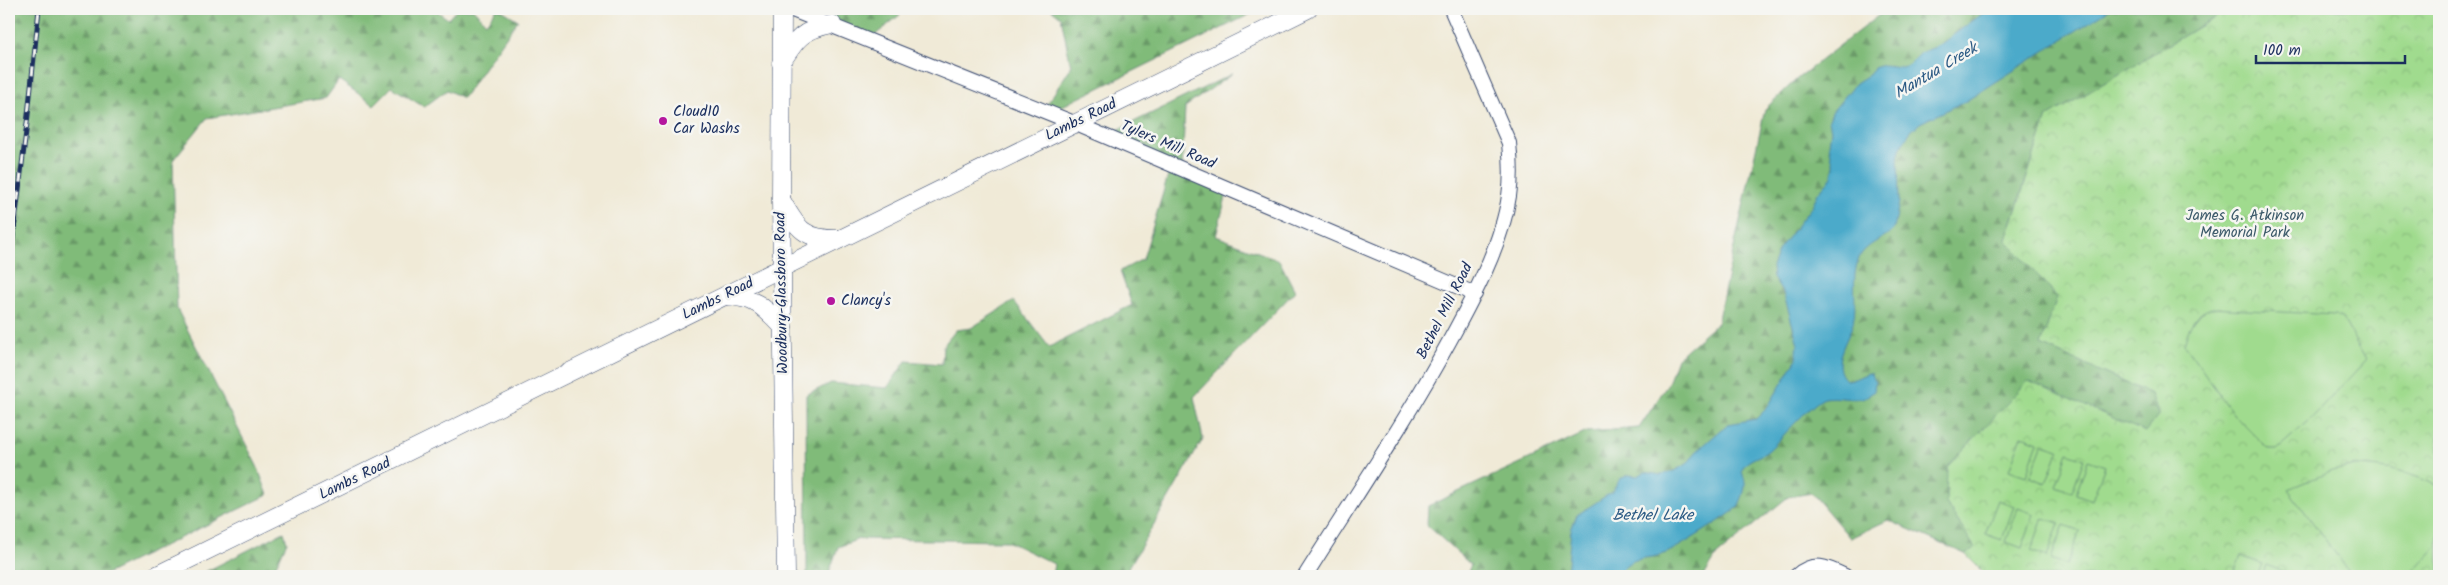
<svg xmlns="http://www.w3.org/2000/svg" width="2448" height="585" font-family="Kalam,sans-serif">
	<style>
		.forest { fill: url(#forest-firs); stroke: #4e756c }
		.park { fill: url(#park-crowns); stroke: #5e8576 }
		.garden { fill: #a0db8e; stroke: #5e8576 }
		.water { fill: #4caaca; stroke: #346c94 }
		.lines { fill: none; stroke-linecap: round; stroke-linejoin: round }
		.minor-casing { stroke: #3b4b70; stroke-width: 16 }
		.major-casing { stroke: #3b4b70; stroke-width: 19 }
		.minor { stroke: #fff; stroke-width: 14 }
		.major { stroke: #fff; stroke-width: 18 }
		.rail-casing { stroke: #1b2f5e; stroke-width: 5 }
		.rail { stroke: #f6f6f2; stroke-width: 3; stroke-dasharray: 9; stroke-linecap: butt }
		.poi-dot { fill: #b5179e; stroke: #f6f6f2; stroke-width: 2 }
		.labels { text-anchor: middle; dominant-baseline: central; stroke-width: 5; stroke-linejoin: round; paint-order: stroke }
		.poi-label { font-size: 15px; fill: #1b2f5e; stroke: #f6f6f2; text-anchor: start }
		.street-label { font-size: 15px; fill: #1b2f5e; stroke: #f6f6f2 }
		.park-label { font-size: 15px; fill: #3c5a6a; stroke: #f6f6f2 }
		.water-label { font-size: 16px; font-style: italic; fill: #2c5a84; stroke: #f6f6f2 }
	</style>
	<defs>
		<pattern id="forest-firs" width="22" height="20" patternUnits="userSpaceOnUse" patternTransform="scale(1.25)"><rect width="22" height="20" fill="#80bb79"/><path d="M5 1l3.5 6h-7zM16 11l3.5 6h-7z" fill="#689866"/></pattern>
		<pattern id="park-crowns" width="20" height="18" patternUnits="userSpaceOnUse" patternTransform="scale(1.25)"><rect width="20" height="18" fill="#a0db8e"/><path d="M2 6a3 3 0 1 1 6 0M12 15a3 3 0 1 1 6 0" fill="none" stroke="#89bc7d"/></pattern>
	</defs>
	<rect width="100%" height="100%" fill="#f6f6f2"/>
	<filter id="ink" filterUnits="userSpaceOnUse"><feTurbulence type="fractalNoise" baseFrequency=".02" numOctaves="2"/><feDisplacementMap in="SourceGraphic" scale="10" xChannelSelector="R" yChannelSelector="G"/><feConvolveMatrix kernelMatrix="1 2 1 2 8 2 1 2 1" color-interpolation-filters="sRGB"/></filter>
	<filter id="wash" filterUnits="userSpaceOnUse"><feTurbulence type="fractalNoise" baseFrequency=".0096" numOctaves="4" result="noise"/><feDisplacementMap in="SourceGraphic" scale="20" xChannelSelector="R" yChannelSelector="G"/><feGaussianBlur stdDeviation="1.12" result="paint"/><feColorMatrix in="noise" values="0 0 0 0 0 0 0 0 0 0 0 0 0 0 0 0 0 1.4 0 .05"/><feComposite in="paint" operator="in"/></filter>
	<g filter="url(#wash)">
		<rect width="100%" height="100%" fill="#f0ead7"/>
		<g class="forest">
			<path d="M9,9H434L448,19L457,9H473L486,23L496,9H500L518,20L463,98L447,90L424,107L392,87L374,105L339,80L326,98L207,118L173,160L177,309L257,466L268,495L102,576H9Z"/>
			<path d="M804,9H907L868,41Z"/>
			<path d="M1051,9H1261L1046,114L1042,112L1071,67L1061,17Z"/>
			<path d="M1893,9H2229L2047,117L2006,239L2057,297L2041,345L2151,394L2159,414L2146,432L1946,503L1976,548L1965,554L1888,520L1850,538L1812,493L1788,497L1717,555L1704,576H1466L1471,565L1427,525L1428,506L1587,432L1639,428L1668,384L1677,358L1717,323L1765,109L1798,78L1879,15Z"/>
			<path d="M1232,74L1185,107L1182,170L1228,189L1216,236L1279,260L1295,291L1194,397L1203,439L1124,576H1052L1054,564L1007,541L859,539L838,547L828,576H807L806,395L831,383L887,388L906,361L942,364L943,346L956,330L971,328L1014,301L1049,347L1132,305L1120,271L1143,259L1171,166L1103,137Z"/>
			<path d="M284,532L287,542L271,576H197Z"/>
		</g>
		<path class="park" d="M2229,9H2439V576H1987L1965,554L1975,548L1946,503L1947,467L2028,381L2145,432L2159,414L2151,394L2041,345L2057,297L2006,240L2047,117Z"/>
		<g class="garden">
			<path d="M2212,308L2335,315L2343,319L2366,360L2310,420L2277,449H2268L2234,415L2184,344C2189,327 2194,313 2212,308Z"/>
			<path d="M2022,436L2038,442L2026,476L2009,470Z"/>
			<path d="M2043,444L2059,449L2046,483L2030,477Z"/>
			<path d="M2068,453L2084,459L2072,492L2056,486Z"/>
			<path d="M2088,460L2105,466L2092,500L2076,494Z"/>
			<path d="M2356,466C2386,467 2413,473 2439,487V544L2409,576H2352L2288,489L2332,471Z"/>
			<path d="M1998,500L2014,506L2002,540L1985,534Z"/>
			<path d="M2018,508L2034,514L2022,548L2006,542Z"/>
			<path d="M2043,518L2059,523L2047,557L2031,551Z"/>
			<path d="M2064,525L2080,531L2067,565L2051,559Z"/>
			<path d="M2241,556L2262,564L2257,576H2233Z"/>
			<path d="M2266,565L2287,573L2286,576H2262Z"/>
		</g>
		<path class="water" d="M1989,9H2110L1966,101L1920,123L1910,132L1900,149L1898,158L1899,202L1894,229C1883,240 1865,244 1859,258C1850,279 1858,302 1853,323C1848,341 1829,364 1846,380L1855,379L1868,373L1872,374L1875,382L1874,391C1861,405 1841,395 1825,398C1814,400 1780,440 1769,450C1760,458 1746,458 1742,470C1742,475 1746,480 1745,485C1745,491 1741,501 1738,507C1735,512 1672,552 1664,554C1648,560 1626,555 1619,576H1567L1571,530L1577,515L1612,492L1620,479L1629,475L1638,476L1645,472L1660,475L1672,472L1687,464L1696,452L1728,424L1756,419L1767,408L1796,360L1798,344L1784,295L1773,278L1772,267L1779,249L1812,206L1818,193L1832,177L1834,167L1829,145L1831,130L1829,120L1832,112L1856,83L1867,76L1874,68L1883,65L1901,67L1909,65L1922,52L1938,46Z"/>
	</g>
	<g filter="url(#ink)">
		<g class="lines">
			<g class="minor-casing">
				<g id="minor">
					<path d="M790,9L1074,123L1475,294"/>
					<path d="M1305,576C1354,498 1406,421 1450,340C1473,298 1502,244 1509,196C1512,178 1511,161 1509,143L1451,9"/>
					<path d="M1796,576C1813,560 1827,567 1845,576"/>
				</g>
			</g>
			<g class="major-casing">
				<g id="major">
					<path d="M782,9L781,199L786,576"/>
					<path d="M781,63C797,38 802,30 832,24"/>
					<path d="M782,201C798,230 805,240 840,239"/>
					<path d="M725,296C755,297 763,306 783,327"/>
					<path d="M155,576L1308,9"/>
				</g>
			</g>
			<use href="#minor" class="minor"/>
			<use href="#major" class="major"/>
			<g class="rail-casing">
				<path id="rail" d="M9,272L28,115L39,9"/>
			</g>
			<use href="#rail" class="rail"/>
		</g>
	</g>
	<g class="poi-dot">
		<circle cx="663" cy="121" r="5"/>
		<circle cx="831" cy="301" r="5"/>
	</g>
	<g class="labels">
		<g class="poi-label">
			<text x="673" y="112">Cloud10<tspan x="673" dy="17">Car Washs</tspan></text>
			<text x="841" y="301">Clancy's</text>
		</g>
		<g class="street-label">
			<text transform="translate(1081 120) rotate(-26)">Lambs Road</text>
			<text transform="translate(1168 145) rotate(23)">Tylers Mill Road</text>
			<text transform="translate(782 293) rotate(-91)">Woodbury-Glassboro Road</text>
			<text transform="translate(718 299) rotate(-26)">Lambs Road</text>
			<text transform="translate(1445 311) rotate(-63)">Bethel Mill Road</text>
			<text transform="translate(355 479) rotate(-26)">Lambs Road</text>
		</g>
		<g class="park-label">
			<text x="2245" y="216">James G. Atkinson<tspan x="2245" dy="17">Memorial Park</tspan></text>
		</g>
		<g class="water-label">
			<text transform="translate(1936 71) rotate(-31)">Mantua Creek</text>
			<text x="1653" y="515">Bethel Lake</text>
		</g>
	</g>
	<rect width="2448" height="585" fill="none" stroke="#f6f6f2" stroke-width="30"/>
	<path d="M2256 55v8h149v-8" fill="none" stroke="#1b2f5e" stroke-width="2.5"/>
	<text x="2263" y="55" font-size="15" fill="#1b2f5e" stroke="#f6f6f2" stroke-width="4" paint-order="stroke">100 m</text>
</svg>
